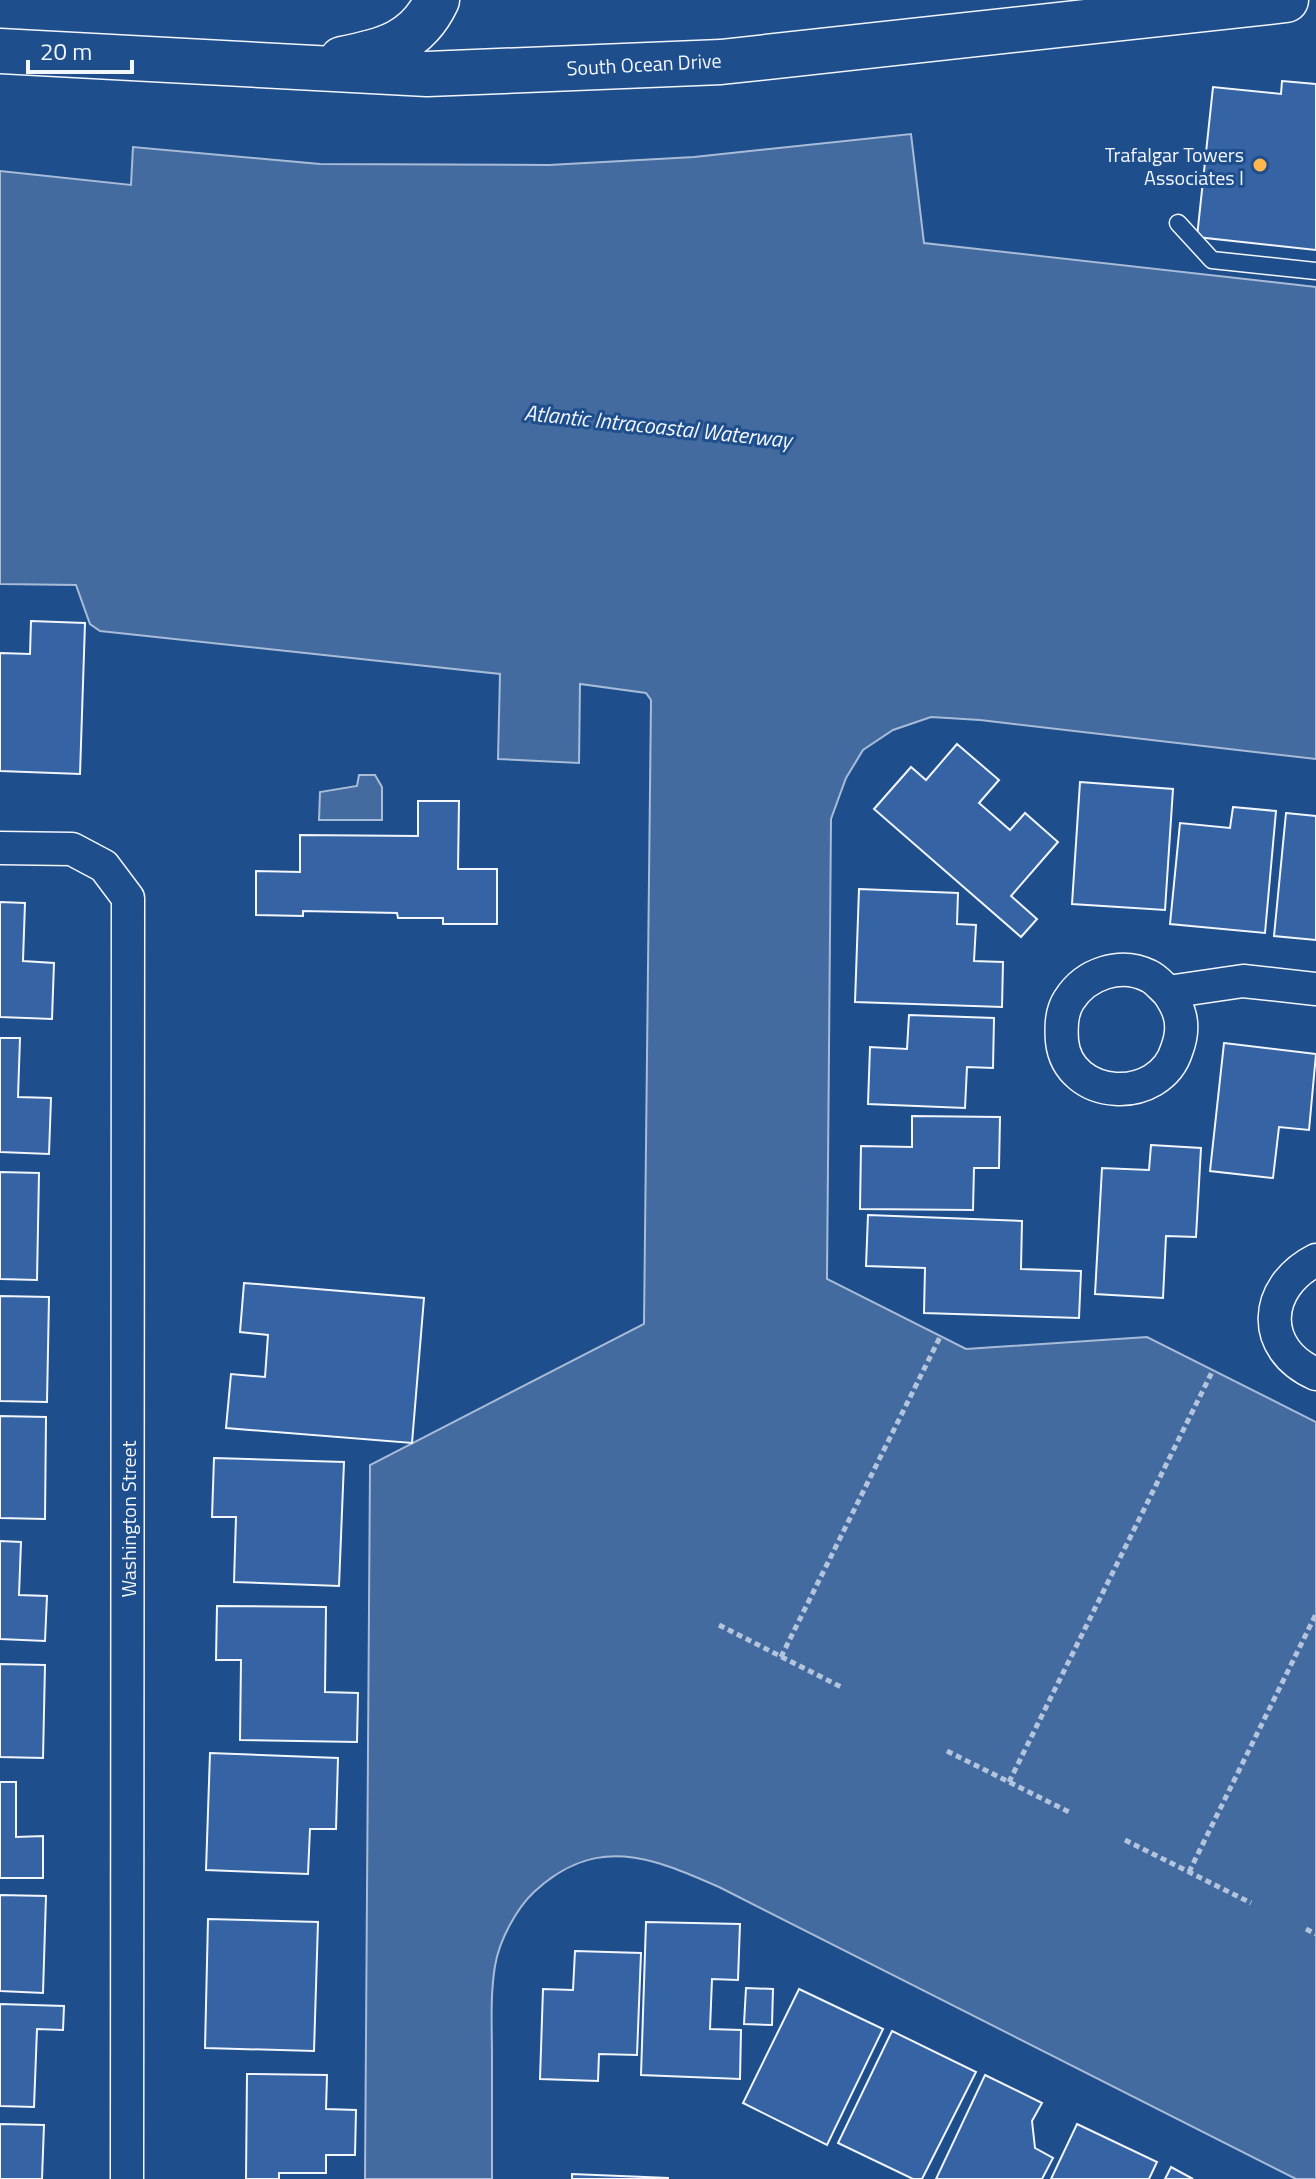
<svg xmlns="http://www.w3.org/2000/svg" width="1316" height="2179" font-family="'Titillium Web',sans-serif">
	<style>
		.water { fill: #446ba0; stroke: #a8bbd7; stroke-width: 2 }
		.building { fill: #3563a3; stroke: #f2f6ff; stroke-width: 2 }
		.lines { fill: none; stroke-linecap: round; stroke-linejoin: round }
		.service-casing { stroke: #f2f6ff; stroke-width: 19 }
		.minor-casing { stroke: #f2f6ff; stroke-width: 35 }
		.primary-casing { stroke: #f2f6ff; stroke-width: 47 }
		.path { stroke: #b3c4dc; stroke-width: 5; stroke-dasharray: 6 4; stroke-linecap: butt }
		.service { stroke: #1f4e8c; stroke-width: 16 }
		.minor { stroke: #1f4e8c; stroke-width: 32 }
		.primary { stroke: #1f4e8c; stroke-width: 44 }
		.poi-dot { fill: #ffb74d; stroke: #1f4e8c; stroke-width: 3 }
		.labels { text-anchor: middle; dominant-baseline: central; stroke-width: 6; stroke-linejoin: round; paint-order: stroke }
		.street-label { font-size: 20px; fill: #f2f6ff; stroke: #1f4e8c }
		.poi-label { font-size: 20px; fill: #f2f6ff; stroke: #1f4e8c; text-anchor: end }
		.water-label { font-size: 22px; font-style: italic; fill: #f2f6ff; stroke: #1f4e8c }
	</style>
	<rect width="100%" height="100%" fill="#1f4e8c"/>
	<g class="water">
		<path d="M911,134L924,243L1316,287V759L980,720L931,717L893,730L863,750L846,778L831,819L827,1279L966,1349L1147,1337L1316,1422V2179H1296L719,1887C651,1857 596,1834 534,1892C516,1909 499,1941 495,1966C490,1996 492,2027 492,2057C492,2098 492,2138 492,2179H365L370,1465L644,1324L651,700L646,693L580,684L579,763L498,759L500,674L100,631L90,624L76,585L0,584V171L131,185L133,147L320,164L549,165L694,157Z"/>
		<path d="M359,775H375L382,787V820H319L320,792L357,786Z"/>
	</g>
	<g class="building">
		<path d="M1282,81L1316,84V250L1197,237L1213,87L1281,94Z"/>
		<path d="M31,621L85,623L80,774L0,771V653L30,654Z"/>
		<path d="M957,744L999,780L979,803L1010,830L1025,813L1058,842L1011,896L1037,919L1021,937L874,809L911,767L926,780Z"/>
		<path d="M1080,782L1173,789L1165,910L1072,904Z"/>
		<path d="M418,801H459L458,869H497V924H443V918H398L397,913L303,911V916L256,915V871L300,872V835L418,836Z"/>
		<path d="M1233,807L1276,811L1265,933L1170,924L1180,823L1230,828Z"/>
		<path d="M1286,813L1316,816V940L1274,936Z"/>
		<path d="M859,889L958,893L957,924L976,925L974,961L1003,962L1002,1007L855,1002Z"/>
		<path d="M0,902L25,903L23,961L54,963L52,1019L0,1017Z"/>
		<path d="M909,1015L994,1018L993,1068L967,1067L965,1108L868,1104L870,1047L907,1049Z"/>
		<path d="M0,1038H20L18,1097L51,1098L49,1154L0,1152Z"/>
		<path d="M1224,1043L1316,1054L1309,1130L1279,1127L1273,1178L1210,1171Z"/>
		<path d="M912,1116L1000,1117L999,1168H974L973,1210L860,1209L861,1146L912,1147Z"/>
		<path d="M1151,1145L1201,1148L1196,1237L1166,1236L1163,1298L1095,1294L1102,1168L1149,1170Z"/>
		<path d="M0,1172L39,1173L37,1280L0,1279Z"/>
		<path d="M868,1215L1022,1221L1021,1269L1081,1271L1079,1318L924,1313L925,1268L866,1266Z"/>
		<path d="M244,1283L424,1298L412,1443L226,1428L231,1374L265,1377L268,1335L240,1332Z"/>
		<path d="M0,1296L49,1297L47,1402L0,1401Z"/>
		<path d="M0,1416L46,1417L45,1519L0,1518Z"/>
		<path d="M214,1458L344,1462L339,1586L234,1582L236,1517H212Z"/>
		<path d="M0,1541L21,1542L19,1595L47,1596L45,1641L0,1639Z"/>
		<path d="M217,1606L326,1607L325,1692L358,1693L357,1742L240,1740L241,1660H216Z"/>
		<path d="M0,1664L45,1665L43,1758L0,1757Z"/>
		<path d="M210,1753L338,1758L336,1829H310L308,1874L206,1870Z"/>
		<path d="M0,1782H16V1837L43,1836V1878H0Z"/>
		<path d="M0,1895L46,1896L43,1993L0,1991Z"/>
		<path d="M208,1919L318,1922L314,2051L205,2048Z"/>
		<path d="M646,1922L740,1924L738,1980L712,1979L710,2029L741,2030L740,2079L641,2075Z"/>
		<path d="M575,1951L641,1953L637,2055L599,2054L598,2081L540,2079L543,1989L573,1990Z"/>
		<path d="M746,1988L773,1989L772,2025L744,2024Z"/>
		<path d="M799,1989L883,2029L827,2145L743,2103Z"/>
		<path d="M0,2004L64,2006L63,2030L37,2029L34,2107L0,2106Z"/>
		<path d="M892,2031L976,2072L922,2179H913L838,2143Z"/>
		<path d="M247,2074L327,2075L326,2109L356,2110L355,2155H326V2173H279V2179H246Z"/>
		<path d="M985,2075L1042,2103L1032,2121L1035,2148L1053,2158L1042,2179H936Z"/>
		<path d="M0,2124L44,2125L42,2179H0Z"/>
		<path d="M1077,2124L1157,2162L1149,2179H1051Z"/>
		<path d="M1171,2167L1193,2179H1165Z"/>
		<path d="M572,2174L668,2178V2179H572Z"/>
	</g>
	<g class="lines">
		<g class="service-casing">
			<path id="service" d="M1178,223L1212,260L1316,271"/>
		</g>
		<g class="minor-casing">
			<g id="minor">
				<path d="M0,848L72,849L104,866L128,898L127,2179"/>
				<path d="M1168,992C1172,998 1177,1006 1179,1013C1183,1025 1181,1038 1177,1049C1160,1106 1068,1101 1062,1041C1061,1027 1061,1012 1069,1000C1086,973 1121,962 1149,976C1156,979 1162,987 1168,992L1243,981L1316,989"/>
				<path d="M1316,1260C1263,1287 1259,1349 1316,1374"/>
			</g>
		</g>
		<g class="primary-casing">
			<g id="primary">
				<path d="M0,51L427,74L721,62L1286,0"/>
				<path d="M342,59C385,50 417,43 437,0"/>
			</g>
		</g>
		<g class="path">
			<path d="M719,1625L843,1688"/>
			<path d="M781,1657L941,1335"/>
			<path d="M947,1751L1071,1813"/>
			<path d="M1009,1782L1213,1370"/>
			<path d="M1125,1840L1251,1903"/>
			<path d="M1189,1872L1316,1614"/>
			<path d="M1306,1929L1316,1934"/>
		</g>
		<use href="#service" class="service"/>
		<use href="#minor" class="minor"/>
		<use href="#primary" class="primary"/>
	</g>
	<circle class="poi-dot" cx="1260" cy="165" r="8"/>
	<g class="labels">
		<g class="street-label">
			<text transform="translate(644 64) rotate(-3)">South Ocean Drive</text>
			<text transform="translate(128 1519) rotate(-90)">Washington Street</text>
		</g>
		<g class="poi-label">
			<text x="1244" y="154">Trafalgar Towers<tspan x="1244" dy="23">Associates I</tspan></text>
		</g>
		<g class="water-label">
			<text transform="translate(658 426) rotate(6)">Atlantic Intracoastal Waterway</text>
		</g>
	</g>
	<path d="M28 60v12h104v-12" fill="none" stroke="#f2f6ff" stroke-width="4"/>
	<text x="40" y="60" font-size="24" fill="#f2f6ff" stroke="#1f4e8c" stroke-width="6" paint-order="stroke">20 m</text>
</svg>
